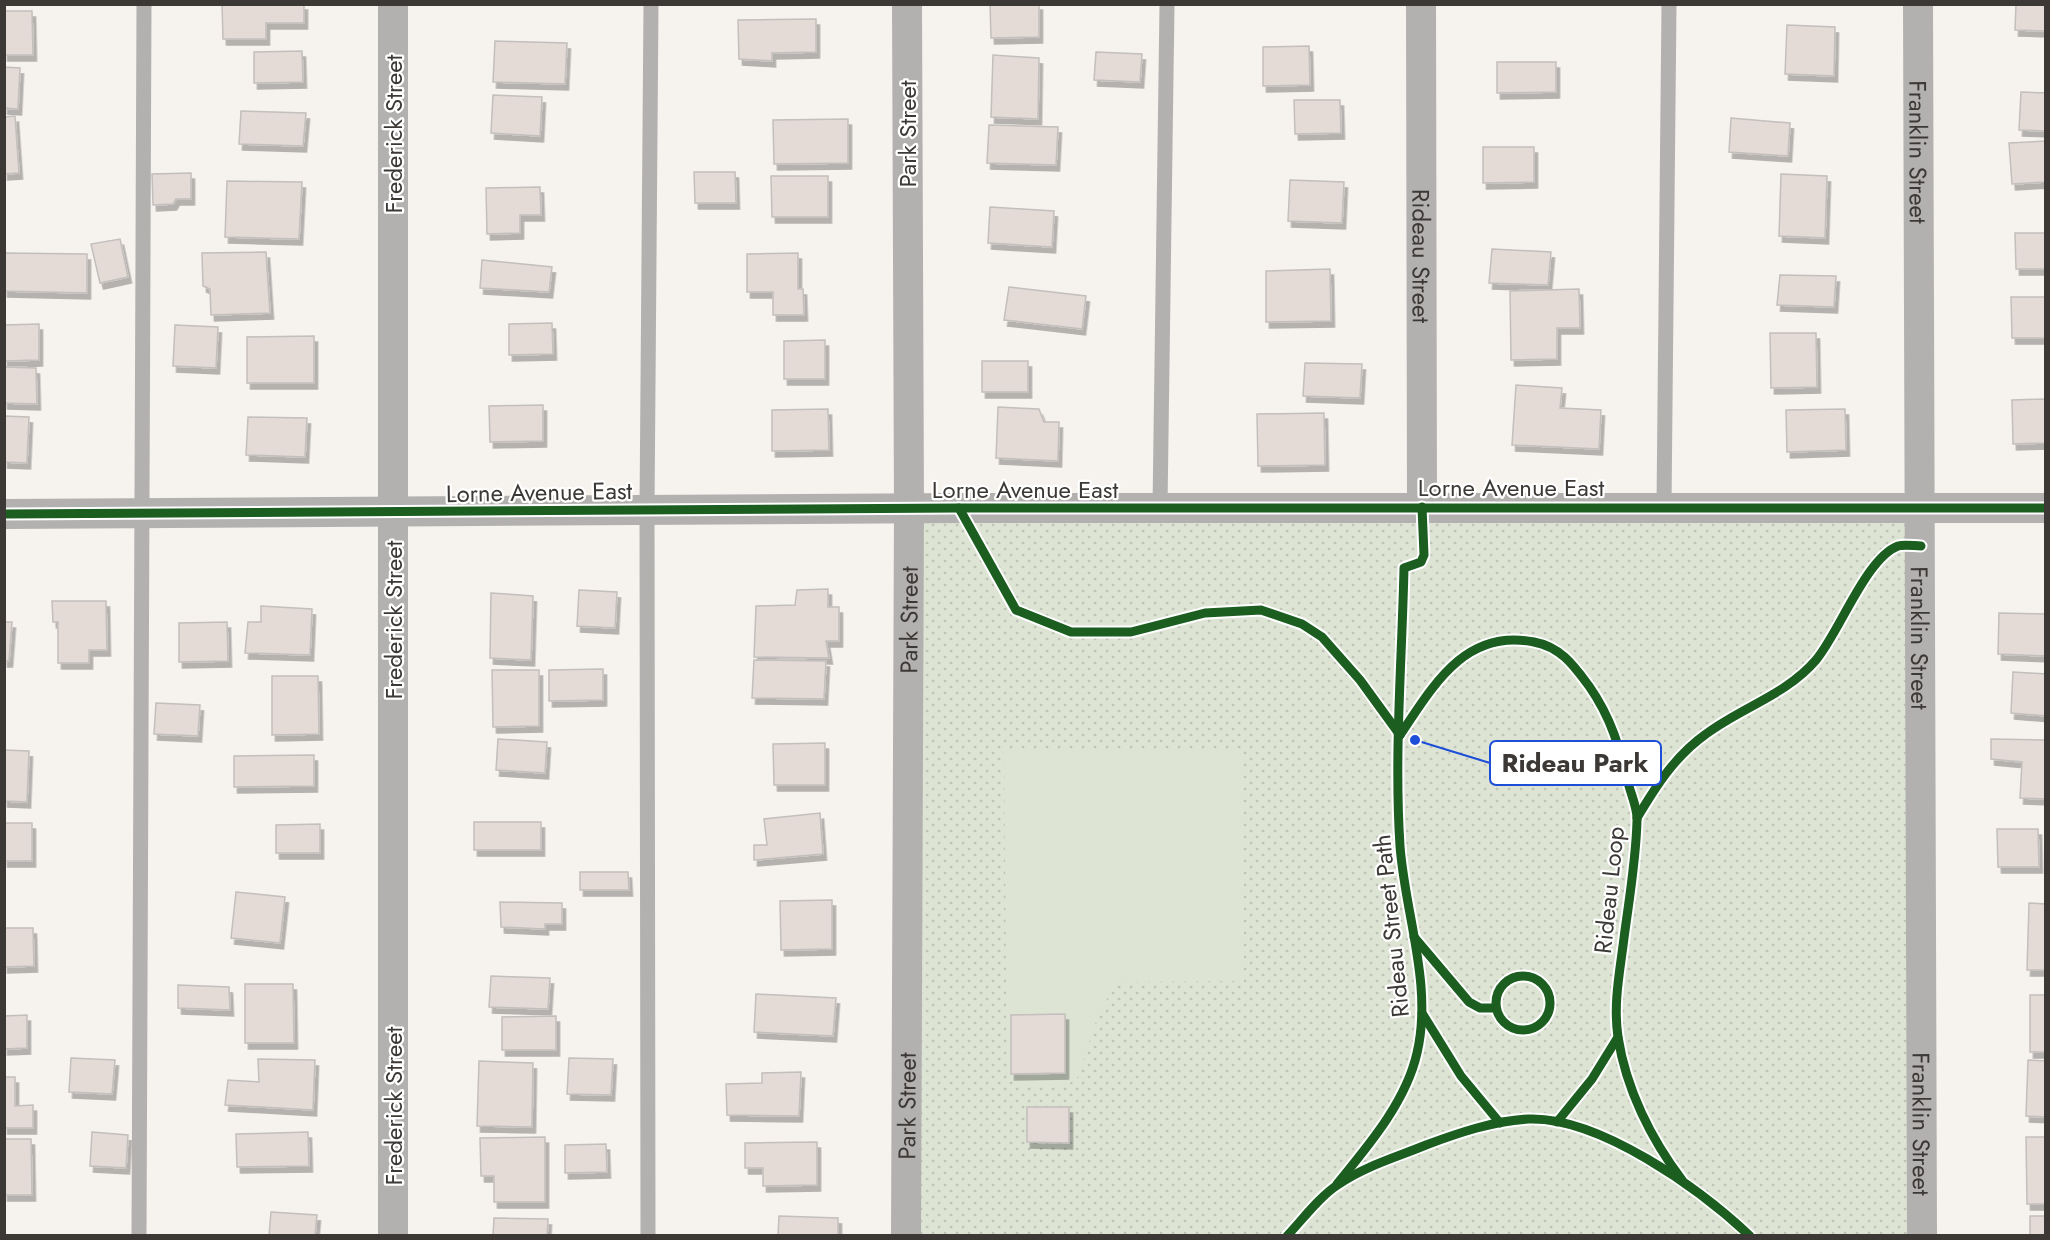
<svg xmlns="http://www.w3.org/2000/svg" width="2050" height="1240" font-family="Jost,sans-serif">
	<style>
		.park { fill: url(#park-dots) }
		.pitch { fill: #dde4d4 }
		.building { fill: #e4dad6; stroke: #c3bfbc; stroke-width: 1.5; filter: url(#shadow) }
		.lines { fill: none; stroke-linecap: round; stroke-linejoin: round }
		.service { stroke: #b3b1b0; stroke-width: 15 }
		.minor { stroke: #b3b1b0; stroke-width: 30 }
		.cycleway-casing { stroke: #fff; stroke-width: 13 }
		.cycleway { stroke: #1b5e20; stroke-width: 9 }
		.labels { text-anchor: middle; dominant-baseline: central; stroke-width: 4.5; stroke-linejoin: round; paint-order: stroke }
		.street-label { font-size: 24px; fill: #3c3836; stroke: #fff }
		.leader { fill: none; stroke: #1d4ed8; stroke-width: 2 }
		.callout-dot { fill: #1d4ed8; stroke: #fff; stroke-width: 2 }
		.callout { fill: #fff; stroke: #1d4ed8; stroke-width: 2 }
		.callout-label { font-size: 26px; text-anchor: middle; font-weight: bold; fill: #3c3836 }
	</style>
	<defs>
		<pattern id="park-dots" width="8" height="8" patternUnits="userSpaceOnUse" patternTransform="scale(1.5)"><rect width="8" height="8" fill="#dde4d4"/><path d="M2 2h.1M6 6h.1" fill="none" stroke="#bfc4b7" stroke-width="1.8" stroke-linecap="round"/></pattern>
		<filter id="shadow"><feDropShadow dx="3.5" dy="6" stdDeviation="0" flood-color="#0004"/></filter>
	</defs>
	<rect width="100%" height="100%" fill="#f6f2ee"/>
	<path class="park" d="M909,509H1921L1922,1235L906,1236Z"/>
	<path class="pitch" d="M1004,749L1243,750L1244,981L1119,982L1100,1009L1078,1077L1066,1086L1017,1087L1007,1075Z"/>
	<g class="building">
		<path d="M222,4H304V23H266V39H223Z"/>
		<path d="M990,4H1039V37L991,38Z"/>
		<path d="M2016,4H2046V31L2015,30Z"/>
		<path d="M4,11H32L33,55H4Z"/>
		<path d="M816,19V52L772,53V61L739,59L738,20Z"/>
		<path d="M1787,25L1835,27L1834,76L1785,74Z"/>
		<path d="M495,41L567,43L565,84L493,82Z"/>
		<path d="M1309,46L1310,85L1263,86V47Z"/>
		<path d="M302,51L303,82L254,83V52Z"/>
		<path d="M1096,52L1142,54L1140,82L1094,80Z"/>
		<path d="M993,55L1039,58L1038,119L991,117Z"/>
		<path d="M1497,62H1556V92L1497,93Z"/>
		<path d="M4,67L20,68L18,109L4,108Z"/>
		<path d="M2021,92L2046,93V131L2019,130Z"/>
		<path d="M493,95L542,97L540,136L491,133Z"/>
		<path d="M1294,100H1340L1341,133L1295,134Z"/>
		<path d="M241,111L306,113L303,146L239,144Z"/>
		<path d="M15,116L19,173L4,174V117Z"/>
		<path d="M1731,118L1790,123L1788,156L1729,152Z"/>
		<path d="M848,119V163L774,164L773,120Z"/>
		<path d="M989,125L1058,127L1056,165L987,163Z"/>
		<path d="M2046,141V182L2012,184L2009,143Z"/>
		<path d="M1483,147H1534V182L1483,183Z"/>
		<path d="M694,172H735L736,203H695Z"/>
		<path d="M191,173V199H176L173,204L153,205L152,174Z"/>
		<path d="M1781,174L1827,176L1825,238L1779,236Z"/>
		<path d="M771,176H828V217H772Z"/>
		<path d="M1290,180L1344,182L1342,223L1288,221Z"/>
		<path d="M227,181L302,182L299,239L225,237Z"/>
		<path d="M540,187L541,215H520V233L487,234L486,188Z"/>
		<path d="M990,207L1054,211L1052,247L988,243Z"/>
		<path d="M2015,233H2046V269H2016Z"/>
		<path d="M120,239L128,277L100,283L91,244Z"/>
		<path d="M1492,249L1551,252L1548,285L1489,283Z"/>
		<path d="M266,252L270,313L211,315L210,289L203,286L202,253Z"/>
		<path d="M4,253L87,254V293L4,291Z"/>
		<path d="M798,253V289H803L804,315H773V292H747V254Z"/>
		<path d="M482,260L552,267L549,292L480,288Z"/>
		<path d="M1330,269L1331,321L1266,322V271Z"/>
		<path d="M1780,275L1836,276L1834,307L1777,305Z"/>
		<path d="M1009,287L1086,296L1082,329L1004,320Z"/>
		<path d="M1579,289L1580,328H1557V359L1511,360L1510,291Z"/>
		<path d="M2011,297H2046V338H2012Z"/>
		<path d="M552,323L553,354L509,355V324Z"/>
		<path d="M39,324V360L4,361V325Z"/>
		<path d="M175,325L218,327L216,368L173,366Z"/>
		<path d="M1770,333H1816L1817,387L1771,388Z"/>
		<path d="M314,336V383H247V337Z"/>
		<path d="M825,340V379H784V341Z"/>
		<rect x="982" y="361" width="46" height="31"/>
		<path d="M1305,363L1362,364L1360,398L1303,396Z"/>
		<path d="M4,367L36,368L37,404L4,403Z"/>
		<path d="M1516,385L1562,388L1560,408L1601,410L1599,449L1512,445Z"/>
		<path d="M2046,399V443L2013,444L2012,400Z"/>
		<path d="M543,405V441L490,442L489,406Z"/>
		<path d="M998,407L1039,409L1044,422H1059L1058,461L996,458Z"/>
		<path d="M828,409L829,450L772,451V410Z"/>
		<path d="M1845,409L1846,450L1787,452L1786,410Z"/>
		<path d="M1324,413L1325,465L1258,466L1257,414Z"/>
		<path d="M4,416L29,417L27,463L4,462Z"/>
		<path d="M248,417L307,418L305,457L246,455Z"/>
		<path d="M828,589V607H839V641H826L829,658L754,657L756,606L795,605L797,590Z"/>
		<path d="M579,590L617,592L615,628L577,626Z"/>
		<path d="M491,593L533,596L531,660L490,658Z"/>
		<path d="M52,601H106L107,650H89V663H58V622H53Z"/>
		<path d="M261,606L312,609L310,655L245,653L248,622H261Z"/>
		<path d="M1999,613L2046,614V656L1998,654Z"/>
		<path d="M4,622H12L9,661H4Z"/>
		<path d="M227,622L228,661L179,662V623Z"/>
		<path d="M754,660L826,661L824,699L752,698Z"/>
		<path d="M603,669V700L549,701V670Z"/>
		<path d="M492,670H539V726L493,727Z"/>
		<path d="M2013,672L2046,674V716L2011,713Z"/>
		<path d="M272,676H318L319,734L272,735Z"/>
		<path d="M156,703L200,705L198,736L154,734Z"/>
		<path d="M498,739L547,742L545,773L496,770Z"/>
		<path d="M1991,739L2046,740V799L2020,798L2022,762L1991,759Z"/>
		<path d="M825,743V785H774L773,744Z"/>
		<path d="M4,750L29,751L27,802L4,801Z"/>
		<path d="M314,755V786L234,787V756Z"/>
		<path d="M820,813L823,854L754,860V845H767L764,819Z"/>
		<rect x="474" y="822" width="67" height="28"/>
		<rect x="4" y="823" width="28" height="38"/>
		<path d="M320,824V853H276V825Z"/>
		<path d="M1997,829H2038L2039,867H1998Z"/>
		<path d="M580,872H628L629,890H580Z"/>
		<path d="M236,892L285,897L280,943L231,938Z"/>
		<path d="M832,900V949L781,950L780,901Z"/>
		<path d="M500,902L562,903V924H545V929L501,927Z"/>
		<path d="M2029,903L2046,904V970H2027Z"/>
		<path d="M4,928H33L34,966L4,967Z"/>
		<path d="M491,976L550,978L548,1009L489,1007Z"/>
		<path d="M245,984H293L294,1043H245Z"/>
		<path d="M178,985L229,987L230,1010L178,1008Z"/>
		<path d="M756,994L836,998L833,1036L754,1032Z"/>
		<rect x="2030" y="995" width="16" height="57"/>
		<path d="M1065,1014V1073L1011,1074V1015Z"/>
		<path d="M27,1015V1048L4,1049V1016Z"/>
		<path d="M556,1016V1050H502V1017Z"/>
		<path d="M71,1058L115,1060L112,1094L69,1092Z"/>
		<path d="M569,1058L613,1059L611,1095L567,1094Z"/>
		<path d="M258,1059L315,1060L313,1110L225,1105L228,1080L259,1082Z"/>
		<path d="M2028,1060L2046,1061V1117L2026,1116Z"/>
		<path d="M479,1061L533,1063L532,1127L477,1126Z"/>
		<path d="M801,1072L799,1116L727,1115L726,1084L762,1083V1073Z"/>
		<path d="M4,1077H15V1106L33,1105V1128H4Z"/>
		<path d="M1027,1107H1069V1143L1027,1142Z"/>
		<path d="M92,1132L128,1135L126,1168L90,1166Z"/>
		<path d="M308,1132L309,1166L237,1167L236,1134Z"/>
		<path d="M545,1137V1202H494V1176H481L480,1138Z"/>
		<path d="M2026,1137H2046V1204H2027Z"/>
		<path d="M4,1139H31L32,1195H4Z"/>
		<path d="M817,1142V1185L763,1186V1168H745V1143Z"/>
		<path d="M606,1144L607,1172L565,1173V1145Z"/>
		<path d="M271,1212L317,1215L315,1236H269Z"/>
		<path d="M779,1216L838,1218V1236H778Z"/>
		<rect x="2030" y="1216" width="16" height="20"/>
		<path d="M494,1218L548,1219L547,1236H493Z"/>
	</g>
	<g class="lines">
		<g class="service">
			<path d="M1664,506L1669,4"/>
			<path d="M1160,508L1167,4"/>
			<path d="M139,1236L144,4"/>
			<path d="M648,1236L647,511L651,4"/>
		</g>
		<g class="minor">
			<path id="s1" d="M1421,4L1422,507"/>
			<path id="s2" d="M1918,4L1922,1236"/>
			<path d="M4,514L959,508H2046"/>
			<path d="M393,1236V4"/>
			<path id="s3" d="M906,1236L909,509L907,4"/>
		</g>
		<g class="cycleway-casing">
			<g id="cycleway">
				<path d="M959,508L1016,610L1071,632H1131L1205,613L1261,610L1302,624L1322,637L1360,680L1400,735"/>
				<path d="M4,514L959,508H2046"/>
				<path d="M1400,735C1433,686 1465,628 1534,642C1561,647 1574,666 1589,686C1612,719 1619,747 1629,786C1632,797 1638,810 1637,821C1636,860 1629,900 1624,938C1620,971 1613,1003 1618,1037C1626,1089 1651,1139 1682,1180"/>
				<path d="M1637,818C1656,786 1675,756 1706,734C1742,707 1786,695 1816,660C1839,633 1866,558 1898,546C1905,544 1914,546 1921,546"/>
				<path d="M1414,937L1469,1002L1480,1008H1496"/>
				<circle cx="1523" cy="1003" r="27"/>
				<path d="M1422,1013L1461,1076L1500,1123"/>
				<path d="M1557,1122L1592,1079L1618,1037"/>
				<path d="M1337,1184C1368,1146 1406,1102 1417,1053C1433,985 1405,914 1400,846C1394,754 1402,660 1404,568L1421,562L1424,555L1422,507"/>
				<path d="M1287,1236C1303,1219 1320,1196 1339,1184C1365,1166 1397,1157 1426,1145C1458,1133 1493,1121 1528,1119C1599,1116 1700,1189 1750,1236"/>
			</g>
		</g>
		<use href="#cycleway" class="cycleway"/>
	</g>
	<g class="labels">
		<g class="street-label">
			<text transform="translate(393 134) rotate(-90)">Frederick Street</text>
			<text transform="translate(907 134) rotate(-90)">Park Street</text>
			<text stroke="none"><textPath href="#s2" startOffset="148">Franklin Street</textPath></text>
			<text stroke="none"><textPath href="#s1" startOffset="252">Rideau Street</textPath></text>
			<text x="1511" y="487">Lorne Avenue East</text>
			<text x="1025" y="489">Lorne Avenue East</text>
			<text transform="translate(539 492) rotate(-1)">Lorne Avenue East</text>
			<text transform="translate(393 620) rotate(-90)">Frederick Street</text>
			<text stroke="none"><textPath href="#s3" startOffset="616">Park Street</textPath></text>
			<text stroke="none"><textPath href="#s2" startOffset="634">Franklin Street</textPath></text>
			<text transform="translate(1609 890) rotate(-84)">Rideau Loop</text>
			<text transform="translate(1391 926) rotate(-96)">Rideau Street Path</text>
			<text transform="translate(393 1106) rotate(-90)">Frederick Street</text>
			<text stroke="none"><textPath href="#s3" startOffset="130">Park Street</textPath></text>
			<text stroke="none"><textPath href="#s2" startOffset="1120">Franklin Street</textPath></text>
		</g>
	</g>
	<path class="leader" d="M1415 740L1490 763"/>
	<circle class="callout-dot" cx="1415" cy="740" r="6"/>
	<rect class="callout" x="1490" y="741" width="171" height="44" rx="6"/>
	<g class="callout-label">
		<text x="1575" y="772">Rideau Park</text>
	</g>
	<rect width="2050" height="1240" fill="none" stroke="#3c3836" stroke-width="12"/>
</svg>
